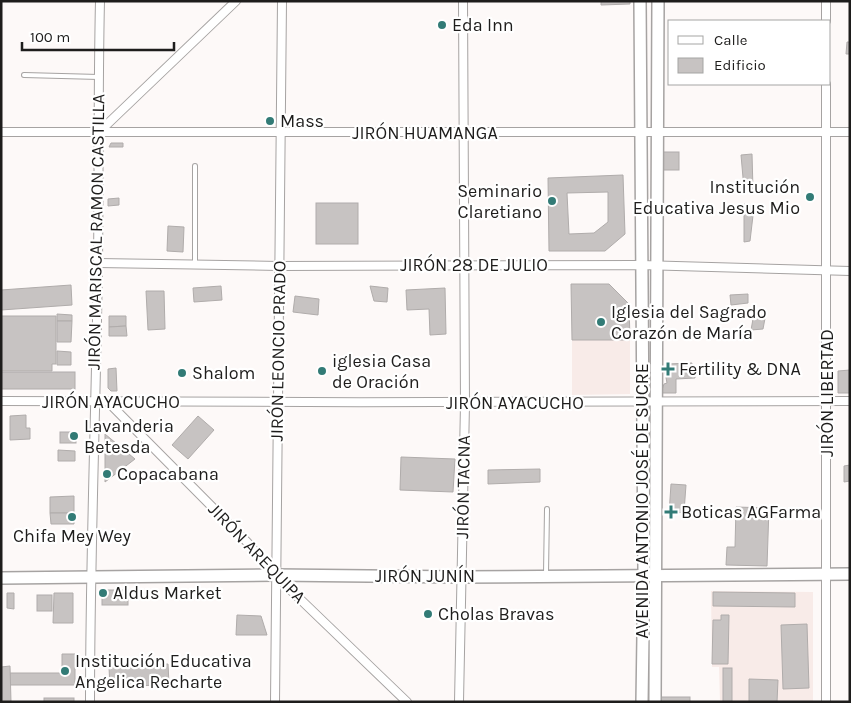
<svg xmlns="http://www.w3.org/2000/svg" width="851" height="703" font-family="Karla,sans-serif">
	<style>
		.built { fill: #f8ebe8 }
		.building { fill: #c7c3c2; stroke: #b0acab; fill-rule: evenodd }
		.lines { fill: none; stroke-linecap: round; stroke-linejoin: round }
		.lane-casing { stroke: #a6a3a2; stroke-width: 6 }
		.street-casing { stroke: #a6a3a2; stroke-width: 10 }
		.secondary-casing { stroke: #a6a3a2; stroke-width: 14 }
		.lane { stroke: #fff; stroke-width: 4 }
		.street { stroke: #fff; stroke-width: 8 }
		.secondary { stroke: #fff; stroke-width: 11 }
		.poi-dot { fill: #327b76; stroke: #fff; stroke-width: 2 }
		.labels { text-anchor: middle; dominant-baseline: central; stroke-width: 4.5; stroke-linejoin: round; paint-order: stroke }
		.poi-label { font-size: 18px; fill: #1e1d1c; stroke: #fff; text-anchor: start }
		.street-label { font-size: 18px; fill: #1e1d1c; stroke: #fff }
	</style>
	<rect width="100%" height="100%" fill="#fdf9f8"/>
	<g class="built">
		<path d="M572,340H630V394L572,395Z"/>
		<path d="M711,591L813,592V702H720L719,667H712Z"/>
	</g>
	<g class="building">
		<path d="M601,1H630V4L601,5Z"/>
		<path d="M847,42H850V54H846Z"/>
		<path d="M111,143H123V147H109Z"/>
		<rect x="662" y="152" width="17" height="18"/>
		<path d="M752,154L753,190L744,189L741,155Z"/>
		<path d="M623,175L625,234L605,251H549L548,178ZM608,192V222L594,233L569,234L567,193Z"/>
		<path d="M119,198V205L108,206V199Z"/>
		<rect x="316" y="203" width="42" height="41"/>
		<path d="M744,204L754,207L750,241L744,242Z"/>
		<path d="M168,226L184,227L183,252L167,251Z"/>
		<path d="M571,284H609L629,304L630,340H572Z"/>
		<path d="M71,285L72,305L1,310V290Z"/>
		<path d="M221,286L222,300L194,302L193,288Z"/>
		<path d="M370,286L388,288L387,302L374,301Z"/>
		<path d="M445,288L446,334L430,335L429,309L407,310L406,290Z"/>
		<path d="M146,291H164L165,329L148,330Z"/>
		<path d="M748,294V303L731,305L730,295Z"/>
		<path d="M295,296L319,299L318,315L293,312Z"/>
		<path d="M766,313L763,329L751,330L753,319Z"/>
		<path d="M57,314L72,315V321H57Z"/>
		<path d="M1,316H56V364H52V371H1Z"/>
		<path d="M109,316H126V326L109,327Z"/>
		<path d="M57,321H72L71,342H57Z"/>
		<path d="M126,326L127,336H109V327Z"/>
		<path d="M57,351L71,352V365H57Z"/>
		<path d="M692,363V366H695V378L676,379V393H661L664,384L667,383L664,367H667V364Z"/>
		<path d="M116,368L117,391H111L108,388V369Z"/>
		<path d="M850,370V393H838V371Z"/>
		<rect x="1" y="372" width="74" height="17"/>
		<path d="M26,415V428H30V439L10,440V416Z"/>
		<path d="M198,416L214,430L188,459L172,445Z"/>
		<rect x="60" y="432" width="16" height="11"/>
		<path d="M105,434L135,459L105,482Z"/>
		<path d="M58,450L75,451V461H58Z"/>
		<path d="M401,457L455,459L453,492L400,490Z"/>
		<path d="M850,465V481L844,482V466Z"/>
		<path d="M540,469V482L488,484V470Z"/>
		<path d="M671,484L686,485L684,512L669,514Z"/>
		<path d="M74,496V513H50V497Z"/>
		<path d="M736,507L769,508L767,566L726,565L727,547H735Z"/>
		<path d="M50,513H74V524H51Z"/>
		<rect x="102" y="590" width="26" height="15"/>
		<path d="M713,592L795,593V607L713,606Z"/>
		<path d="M7,593H14V609L7,608Z"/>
		<path d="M54,593H73V623H53Z"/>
		<rect x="37" y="595" width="15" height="16"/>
		<path d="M237,615L261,616L267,635H236Z"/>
		<path d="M721,615H729L728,664H712L713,620H721Z"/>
		<path d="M807,624L809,688L783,689L781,625Z"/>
		<path d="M62,654H75V685H10V673H62Z"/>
		<path d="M168,664L169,684L110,688L109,667Z"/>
		<path d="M10,666L11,702H1V667Z"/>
		<rect x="723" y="668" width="9" height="34"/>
		<path d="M749,679L778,680L777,702H749Z"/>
		<rect x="661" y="697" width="29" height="5"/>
		<rect x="44" y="698" width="30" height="4"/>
	</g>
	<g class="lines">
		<g class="lane-casing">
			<g id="lane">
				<path d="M24,75L99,77"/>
				<path d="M195,265V166"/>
				<path d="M546,574L547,509"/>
			</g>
		</g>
		<g class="street-casing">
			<g id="street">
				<path d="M826,1V21"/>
				<path d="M1,132H850"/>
				<path d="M98,133L236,1"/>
				<path d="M98,263L279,266L641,265L850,271"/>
				<path d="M1,401C284,403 567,402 850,401"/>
				<path d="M108,402L247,542L275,575L407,702"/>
				<path d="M90,702C90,555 96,409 98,263C99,175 98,88 100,1"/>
				<path d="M275,702L282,1"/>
				<path d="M459,702L465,404L463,1"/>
				<path d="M826,702V84"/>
			</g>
		</g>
		<g class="secondary-casing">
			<g id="secondary">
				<path d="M640,1L644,569L642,702"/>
				<path d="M1,578L275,575L462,577L850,574"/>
				<path d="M655,702L658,1"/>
			</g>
		</g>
		<use href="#lane" class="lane"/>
		<use href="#street" class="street"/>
		<use href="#secondary" class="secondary"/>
	</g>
	<g class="poi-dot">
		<circle cx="442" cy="25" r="5"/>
		<circle cx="270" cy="121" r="5"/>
		<circle cx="810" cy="197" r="5"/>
		<circle cx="552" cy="201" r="5"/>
		<circle cx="601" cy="322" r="5"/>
		<path d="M665.5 361.5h5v5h5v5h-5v5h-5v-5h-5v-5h5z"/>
		<circle cx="322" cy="371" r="5"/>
		<circle cx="182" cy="373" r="5"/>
		<circle cx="74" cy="436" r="5"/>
		<circle cx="107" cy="474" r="5"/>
		<path d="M668.5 504.5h5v5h5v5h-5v5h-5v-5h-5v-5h5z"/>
		<circle cx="72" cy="517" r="5"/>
		<circle cx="103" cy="593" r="5"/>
		<circle cx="428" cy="614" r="5"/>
		<circle cx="65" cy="671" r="5"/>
	</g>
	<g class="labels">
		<g class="poi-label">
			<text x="452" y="25">Eda Inn</text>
			<text x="280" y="121">Mass</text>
			<text x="800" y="187" text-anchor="end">Institución<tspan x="800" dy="21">Educativa Jesus Mio</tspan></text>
			<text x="542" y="191" text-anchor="end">Seminario<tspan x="542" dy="21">Claretiano</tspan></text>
			<text x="611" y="312">Iglesia del Sagrado<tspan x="611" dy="21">Corazón de María</tspan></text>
			<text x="332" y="361">iglesia Casa<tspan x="332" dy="21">de Oración</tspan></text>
			<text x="679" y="369">Fertility &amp; DNA</text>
			<text x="192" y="373">Shalom</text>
			<text x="84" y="426">Lavanderia<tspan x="84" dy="21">Betesda</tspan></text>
			<text x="117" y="474">Copacabana</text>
			<text x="681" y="512">Boticas AGFarma</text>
			<text x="72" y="536" text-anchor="middle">Chifa Mey Wey</text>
			<text x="113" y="593">Aldus Market</text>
			<text x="438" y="614">Cholas Bravas</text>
			<text x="75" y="661">Institución Educativa<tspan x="75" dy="21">Angelica Recharte</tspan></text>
		</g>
		<g class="street-label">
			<text x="425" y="133">JIRÓN HUAMANGA</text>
			<text transform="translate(96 232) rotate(-89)">JIRÓN MARISCAL RAMON CASTILLA</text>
			<text x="474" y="265">JIRÓN 28 DE JULIO</text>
			<text transform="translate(278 351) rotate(-89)">JIRÓN LEONCIO PRADO</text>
			<text transform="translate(827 393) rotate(-90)">JIRÓN LIBERTAD</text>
			<text x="111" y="402">JIRÓN AYACUCHO</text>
			<text x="515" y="403">JIRÓN AYACUCHO</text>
			<text transform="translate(463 487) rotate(-89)">JIRÓN TACNA</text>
			<text transform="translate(642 501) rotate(-90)">AVENIDA ANTONIO JOSÉ DE SUCRE</text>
			<text transform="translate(257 553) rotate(46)">JIRÓN AREQUIPA</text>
			<text x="425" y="576">JIRÓN JUNÍN</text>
		</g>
	</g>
	<rect width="851" height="703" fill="none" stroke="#1e1d1c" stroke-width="5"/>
	<rect x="668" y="20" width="162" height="65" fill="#ffffff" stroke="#a5a5a4"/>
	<rect x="678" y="36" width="25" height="8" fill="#ffffff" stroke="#a5a5a4"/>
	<text x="714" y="45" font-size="15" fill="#1e1d1c">Calle</text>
	<rect x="678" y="58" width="25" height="15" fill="#c7c3c2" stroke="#a5a5a4"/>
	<text x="714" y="70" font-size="15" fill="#1e1d1c">Edificio</text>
	<path d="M22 42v8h152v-8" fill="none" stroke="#1e1d1c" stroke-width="2.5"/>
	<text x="30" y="42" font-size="15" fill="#1e1d1c" stroke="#ffffff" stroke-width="4" paint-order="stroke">100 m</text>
</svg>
